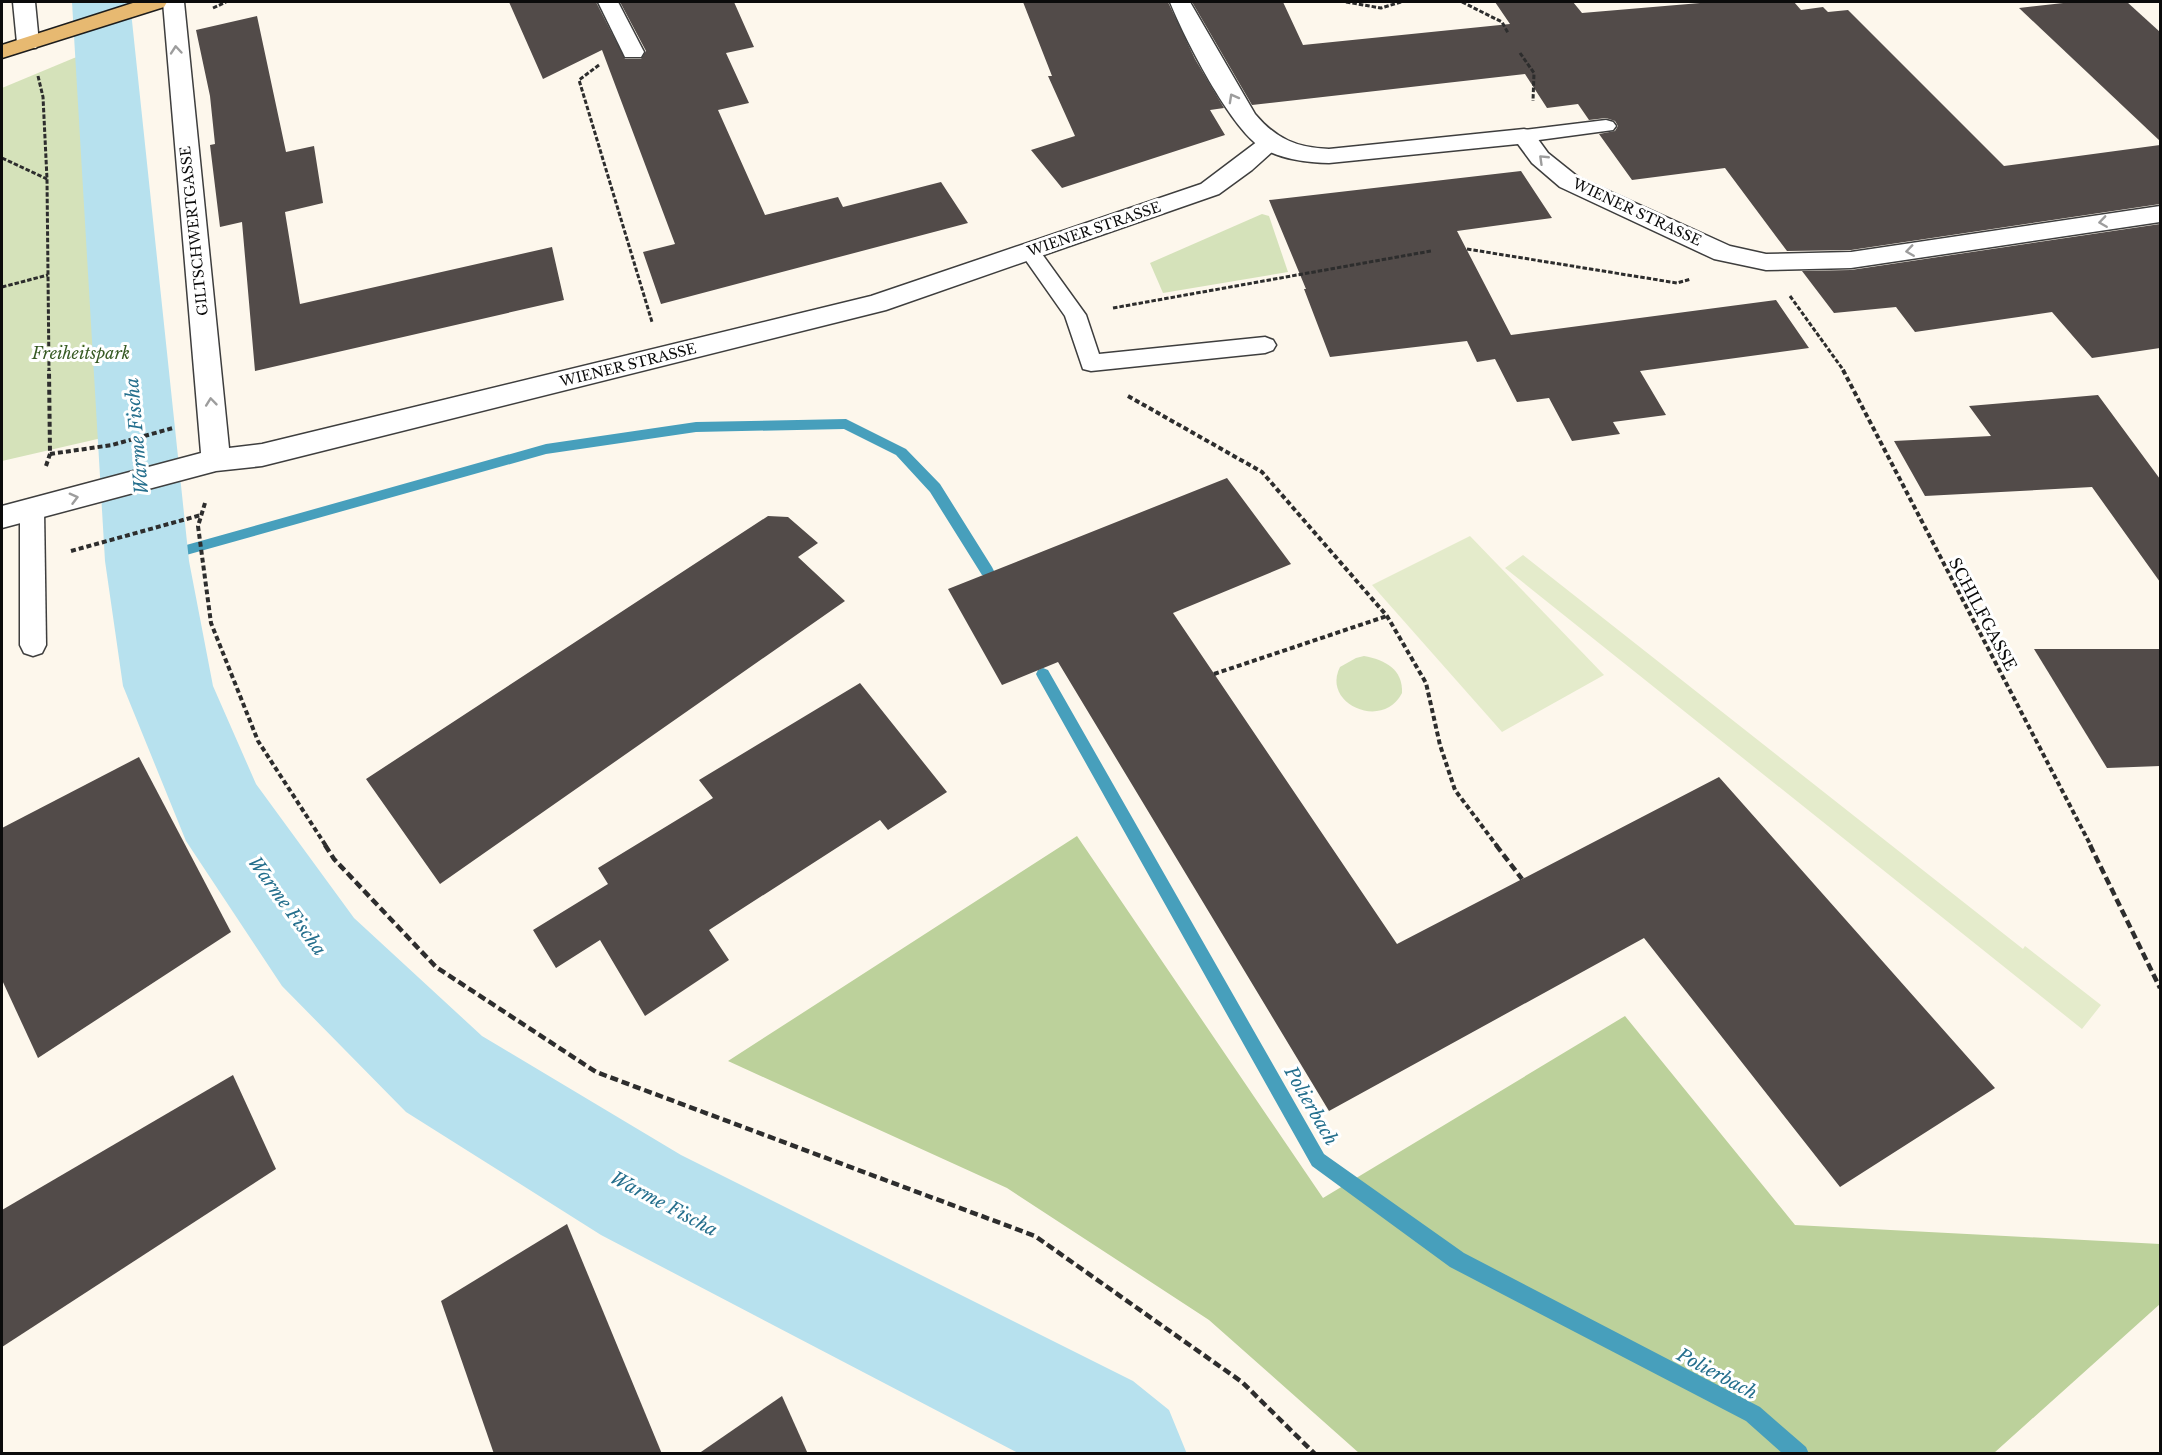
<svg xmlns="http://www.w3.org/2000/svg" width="2162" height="1455" font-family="'Libre Baskerville',serif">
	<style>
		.green { fill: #d5e2ba }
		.forest { fill: #bcd19b }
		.pitch { fill: #e4ebcb }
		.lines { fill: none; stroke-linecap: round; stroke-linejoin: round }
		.stream { fill: #479fbc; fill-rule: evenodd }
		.river { fill: #b7e1ee; fill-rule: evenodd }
		.building { fill: #524b49 }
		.service-casing { stroke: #3e3e3e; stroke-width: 3 }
		.minor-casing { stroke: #3e3e3e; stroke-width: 3 }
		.tertiary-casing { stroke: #3e3e3e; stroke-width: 3 }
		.primary-casing { stroke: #1c1c1c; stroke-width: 3 }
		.path-far2 { stroke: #2d2d2d; stroke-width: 3; stroke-dasharray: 4.5 2; stroke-linecap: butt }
		.path-far1 { stroke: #2d2d2d; stroke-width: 4; stroke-dasharray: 5 3; stroke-linecap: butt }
		.path { stroke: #2d2d2d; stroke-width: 4.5; stroke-dasharray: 8 4; stroke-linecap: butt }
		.service { fill: #fff; fill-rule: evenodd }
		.minor { fill: #fff; fill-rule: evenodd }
		.tertiary { fill: #fff; fill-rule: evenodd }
		.primary { fill: #e7b971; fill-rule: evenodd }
		.oneway { stroke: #9d9d9d }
		.labels { text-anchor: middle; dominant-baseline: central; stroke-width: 6; stroke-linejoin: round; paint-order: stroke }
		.far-street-label { font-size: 14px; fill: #0b0b0b; stroke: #fff }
		.park-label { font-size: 16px; font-style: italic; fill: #375a24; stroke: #fff }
		.street-label { font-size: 16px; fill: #0b0b0b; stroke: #fff }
		.water-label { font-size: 18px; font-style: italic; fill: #256f8d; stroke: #fff }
	</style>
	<rect width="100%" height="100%" fill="#fdf7ec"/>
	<g class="green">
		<path d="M133,40L167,423L2,461V88L74,58Z"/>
		<path d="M1262,214L1269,216L1288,272L1163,293L1150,263Z"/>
		<path d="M1364,656C1385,660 1403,669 1402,693C1383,731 1321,704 1340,667L1356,658Z"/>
	</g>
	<path class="forest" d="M1077,836L1323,1198L1625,1016L1795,1225L2160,1244V1304L1994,1453H1359L1209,1320L1007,1188L728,1061Z"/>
	<g class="pitch">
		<path d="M1470,536L1604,675L1502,732L1372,585Z"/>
		<path d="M1523,555L2023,949L2025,946L2101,1005L2082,1029L1505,568Z"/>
	</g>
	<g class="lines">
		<g class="stream">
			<path d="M846,419L906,449L940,484L992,567L994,571L992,575H982L930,492L896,455L844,429L696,432L546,454L147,566L140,561L147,556L546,444L696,422Z"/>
			<path d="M1043,668L1048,670L1324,1154L1464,1253L1760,1407L1806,1447L1809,1454H1783L1746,1421L1450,1267L1312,1166L1038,678L1036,674L1038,670Z"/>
		</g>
		<path class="river" d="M72,2H130L189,561L213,686L256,784L354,918L482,1036L681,1155L1133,1381L1169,1410L1187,1454H1020L601,1235L406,1112L282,986L186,841L123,686L105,561Z"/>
	</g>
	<g class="building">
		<path d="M509,2H596L625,59H641L646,51L620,2H734L754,47L726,53L749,103L718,110L765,215L838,197L843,207L941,182L968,223L661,304L643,252L675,244L602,50L543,79Z"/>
		<path d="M1023,2H1168L1195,59L1224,108L1210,110L1225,135L1062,188L1031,150L1075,136L1048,76H1052Z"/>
		<path d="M1192,2H1283L1303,45L1510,24L1495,2H1573L1582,13L1712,2H1794L1801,10L1823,7L1828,12L1848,10L2004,166L2160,145V204L1851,250L1787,251L1725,168L1632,180L1599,134L1615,131L1618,126L1615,121L1606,118L1589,120L1578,104L1547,108L1525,74L1252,105Z"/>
		<path d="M2072,2H2127L2160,32V141L2019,8Z"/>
		<path d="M257,16L286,152L314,146L323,203L285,212L300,304L552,247L564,300L255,371L242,222L220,227L210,145L215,144L210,96L196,30Z"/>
		<path d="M1521,171L1552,218L1457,231L1511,335L1776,300L1809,348L1640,371L1666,415L1613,422L1620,434L1572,441L1549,398L1517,402L1495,359L1477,362L1467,341L1330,357L1304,289H1306L1269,200Z"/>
		<path d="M2160,224V348L2092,358L2052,312L1915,332L1896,307L1834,313L1802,271L1851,270Z"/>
		<path d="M2098,395L2160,479V582L2092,487L1925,496L1894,441L1991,436L1969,406Z"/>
		<path d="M1227,478L1291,564L1173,613L1397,944L1719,777L1995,1088L1840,1187L1644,938L1329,1111L1058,662L1002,685L948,589Z"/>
		<path d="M768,516L788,517L818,543L798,557L845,601L440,884L366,779Z"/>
		<path d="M2034,649H2160V766L2107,768Z"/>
		<path d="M860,683L947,792L888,830L880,820L709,930L729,960L645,1016L600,940L556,968L533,930L608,884L598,868L713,798L699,780Z"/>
		<path d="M139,757L231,932L38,1058L2,980V828Z"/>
		<path d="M233,1075L276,1169L2,1347V1210Z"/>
		<path d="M567,1224L662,1454H494L441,1301Z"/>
		<path d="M782,1396L808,1454H698Z"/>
	</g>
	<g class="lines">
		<g class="service-casing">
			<g id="service">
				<path d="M1606,120L1613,122L1616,126L1613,130L1524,142L1514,136L1524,130Z"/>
				<path d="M1030,245L1037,247L1086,315L1099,354L1265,337L1273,340L1276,345L1273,350L1265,353L1091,371L1083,369L1065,316L1020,252L1023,247Z"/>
				<path d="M32,500L41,502L44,509L46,645L42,653L33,656L24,653L20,645V509L23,502Z"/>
			</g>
		</g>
		<g class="minor-casing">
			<g id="minor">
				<path d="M13,2H35L39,43L36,48H20L17,43Z"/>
				<path d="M163,2H184L229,448L262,444L871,296L1201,184L1262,138L1270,136L1278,138L1282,143L1252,170L1219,194L886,310L262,466L216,471L2,528V506L201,453Z"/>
				<path d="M598,2H618L644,52L641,57H625Z"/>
			</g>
		</g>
		<g class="tertiary-casing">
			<path id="tertiary" d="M1170,2H1190L1255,114C1276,139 1297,148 1329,149L1524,129L1532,131L1548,153L1578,177L1730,246L1766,254L1851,252L2160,206V222L1851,268L1766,270L1714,259L1560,187L1532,163L1518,144L1329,163C1308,163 1281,159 1262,148C1230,128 1184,37 1170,2Z"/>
		</g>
		<g class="primary-casing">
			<path id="primary" d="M136,2H167L164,7L2,58V45Z"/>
		</g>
		<g class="path-far2">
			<path d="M1346,2L1381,8L1401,2"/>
			<path d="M1462,2L1502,22L1508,33"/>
			<path d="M213,8L226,2"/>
			<path d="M1520,53L1534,73L1533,101"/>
			<path d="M599,65L579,80L652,322"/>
			<path d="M38,76L43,97L47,179L49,371"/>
			<path d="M2,158L47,179"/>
			<path d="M1467,249L1677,283L1691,279"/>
			<path d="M2,287L48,275"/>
			<path d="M1790,296L1844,371"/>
			<path d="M1113,308L1431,251"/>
		</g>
		<g class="path-far1">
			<path d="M1843,370L2091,846"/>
			<path d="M1128,396L1262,472L1387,616L1426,683L1440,745L1455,790L1497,846"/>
			<path d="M50,454L112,445L173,428"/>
			<path d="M46,466L50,454L49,370"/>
			<path d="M205,503L198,526L211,623L258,741L326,846"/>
			<path d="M71,551L201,515"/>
			<path d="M1214,674L1387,616"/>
		</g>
		<g class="path">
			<path d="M325,845L334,859L436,967L596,1072L1035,1236L1242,1382L1315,1454"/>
			<path d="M1496,845L1522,879"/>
			<path d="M2090,845L2160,988"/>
		</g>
		<use href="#service" class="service"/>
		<use href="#minor" class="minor"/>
		<use href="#tertiary" class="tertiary"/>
		<use href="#primary" class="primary"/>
	</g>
	<defs><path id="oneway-chevron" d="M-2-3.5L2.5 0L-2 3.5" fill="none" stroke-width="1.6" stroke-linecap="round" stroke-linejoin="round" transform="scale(1.5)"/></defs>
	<g class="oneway">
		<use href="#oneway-chevron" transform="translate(176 50) rotate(-95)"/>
		<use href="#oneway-chevron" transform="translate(1233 98) rotate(-119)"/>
		<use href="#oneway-chevron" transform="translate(1543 159) rotate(-136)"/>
		<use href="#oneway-chevron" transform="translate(2103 222) rotate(172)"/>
		<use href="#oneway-chevron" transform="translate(1910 251) rotate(172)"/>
		<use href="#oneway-chevron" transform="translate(211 402) rotate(-96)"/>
		<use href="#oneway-chevron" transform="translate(74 498) rotate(-15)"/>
	</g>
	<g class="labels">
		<g class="far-street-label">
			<text transform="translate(1637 212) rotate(25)">WIENER STRASSE</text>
			<text transform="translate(1094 229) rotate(-19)">WIENER STRASSE</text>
			<text transform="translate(194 231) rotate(-96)">GILTSCHWERTGASSE</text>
			<text transform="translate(628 365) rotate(-14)">WIENER STRASSE</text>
		</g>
		<g class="park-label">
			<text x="81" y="353">Freiheitspark</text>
		</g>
		<g class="street-label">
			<text transform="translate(1983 614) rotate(62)">SCHILFGASSE</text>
		</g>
		<g class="water-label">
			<text transform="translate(137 436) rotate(-95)">Warme Fischa</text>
			<text transform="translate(287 906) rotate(54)">Warme Fischa</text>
			<text transform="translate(1311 1106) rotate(60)">Polierbach</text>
			<text transform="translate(664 1204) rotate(28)">Warme Fischa</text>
			<text transform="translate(1717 1374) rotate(28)">Polierbach</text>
		</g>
	</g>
	<rect width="2162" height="1455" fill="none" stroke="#0b0b0b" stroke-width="6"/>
</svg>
